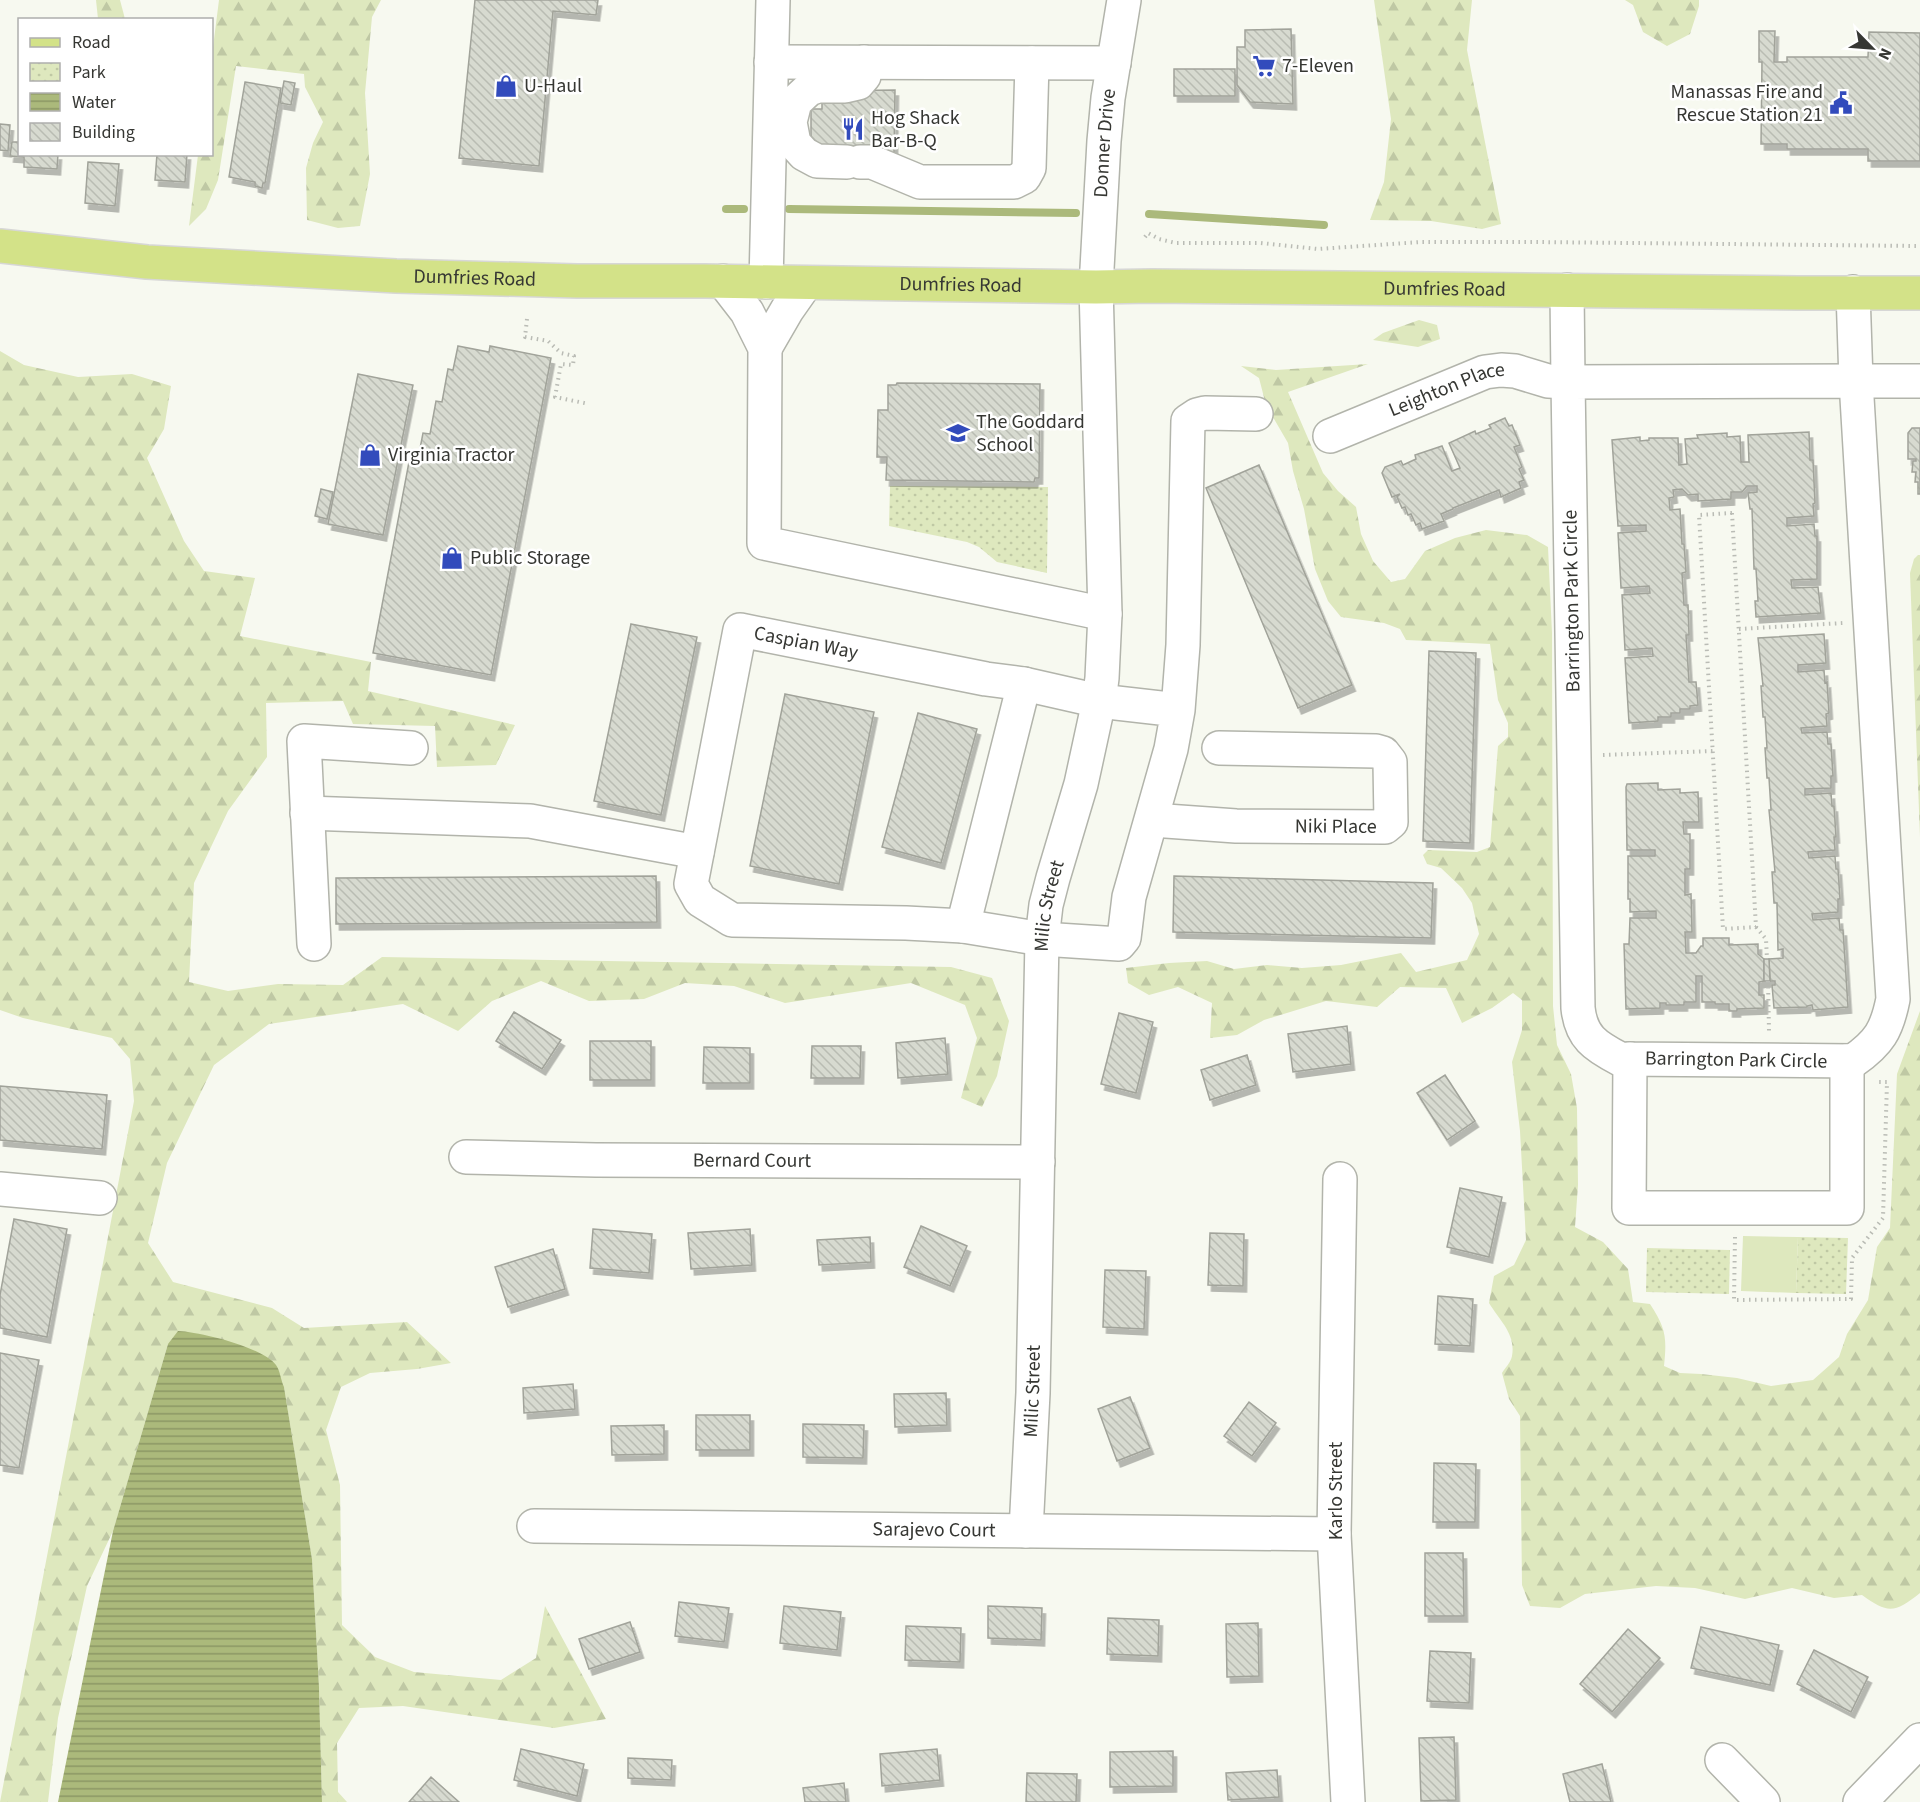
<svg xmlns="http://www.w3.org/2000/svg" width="1920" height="1802" font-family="'Source Sans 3',sans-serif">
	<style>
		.forest { fill: url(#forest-firs) }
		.park { fill: url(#park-dots) }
		.pitch { fill: #dee8be }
		.water { fill: url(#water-rules) }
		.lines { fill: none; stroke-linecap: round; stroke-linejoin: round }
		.stream { stroke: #abb97b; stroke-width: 8 }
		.building { fill: url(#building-back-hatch); stroke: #a1a39a; stroke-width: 1.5; filter: url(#shadow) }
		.minor-casing { stroke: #b2b4ab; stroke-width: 36 }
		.major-casing { stroke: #d7d7d6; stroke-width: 36 }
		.path { stroke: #babcb5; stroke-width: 4; stroke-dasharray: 1.5 4.5; stroke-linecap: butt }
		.minor { stroke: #fff; stroke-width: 33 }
		.major { stroke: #d3e288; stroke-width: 33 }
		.labels { text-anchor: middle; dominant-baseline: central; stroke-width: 5; stroke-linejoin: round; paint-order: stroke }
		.poi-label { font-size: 20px; fill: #363733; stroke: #fff; text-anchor: start }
		.street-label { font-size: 20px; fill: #363733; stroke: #fff }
	</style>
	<defs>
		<pattern id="forest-firs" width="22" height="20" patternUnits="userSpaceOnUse" patternTransform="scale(1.5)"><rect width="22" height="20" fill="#dee8be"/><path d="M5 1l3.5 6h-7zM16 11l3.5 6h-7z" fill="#bfc8a4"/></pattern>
		<pattern id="park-dots" width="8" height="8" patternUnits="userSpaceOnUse" patternTransform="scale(1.5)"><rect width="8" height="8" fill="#dee8be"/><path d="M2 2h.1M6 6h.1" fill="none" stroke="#bfc8a4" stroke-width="1.8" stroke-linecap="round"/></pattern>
		<pattern id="water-rules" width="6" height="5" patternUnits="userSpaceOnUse" patternTransform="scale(1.5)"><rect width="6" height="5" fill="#abb97b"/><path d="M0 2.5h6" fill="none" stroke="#8c9765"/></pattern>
		<pattern id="building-back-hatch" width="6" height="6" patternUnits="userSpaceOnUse" patternTransform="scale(1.5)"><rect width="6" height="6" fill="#d7dad0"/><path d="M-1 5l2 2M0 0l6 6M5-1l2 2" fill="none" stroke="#b9bcb3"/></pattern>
		<filter id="shadow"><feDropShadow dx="3.5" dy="6" stdDeviation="0" flood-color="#0004"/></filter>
	</defs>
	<rect width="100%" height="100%" fill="#f7f9f0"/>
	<g class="forest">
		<path d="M96,0H120L125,19H98Z"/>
		<path d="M219,0H381L372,17L365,93L370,174L360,226L338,228L307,220L306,168L313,143L323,122L305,87L304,74L236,66L218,180L206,209L189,226L198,155L212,154V55Z"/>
		<path d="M1374,0H1472L1467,50L1501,224L1482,229L1431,221L1370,220L1384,182L1391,119Z"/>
		<path d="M1625,0H1699V6L1690,34L1667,46L1643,32L1633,5Z"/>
		<path d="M1419,320L1437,325L1440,339L1418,347L1373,340L1383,333Z"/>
		<path d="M0,351L24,365L78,377L132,374L171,386L164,429L147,458L184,541L204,571L255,578L240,636L371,662L368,691L515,725L496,765L437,767L435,726L353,724L343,701L266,703L267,757L228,811L194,883L189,982L228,991L278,984L343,985L382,957L951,967L992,978L1009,1021L997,1076L982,1107L961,1098L977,1038L965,1005L911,983L785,1003L734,986L685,983L644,999L589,1001L541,981L492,1001L458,1031L403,1004L269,1024L214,1065L167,1163L148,1243L173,1282L272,1308L304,1328L407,1322L451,1363L417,1369L370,1373L341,1387L326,1430L340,1485L342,1625L375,1657L414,1672L501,1680L536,1658L545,1606L606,1719L554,1728L403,1706L359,1708L337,1743L338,1792L347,1802H322L319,1687L312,1559L284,1387L168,1344L113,1531L87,1586L58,1718L48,1802H0L134,1101L130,1059L112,1038L23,1018L0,1010Z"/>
		<path d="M1368,364L1288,392L1323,473L1338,491L1356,507L1361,534L1373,561L1391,582L1405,579L1425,551L1455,538L1486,530L1527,535L1548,547L1552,633L1553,1006L1557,1045L1571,1074L1577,1108L1578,1185L1575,1227L1603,1242L1628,1269L1633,1302L1650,1304C1666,1328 1667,1338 1664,1366L1680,1373L1701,1374L1737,1378L1771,1386L1813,1380L1839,1357L1847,1334L1868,1300L1877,1247L1890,1228L1897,1074L1920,1011V1593C1895,1613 1888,1614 1862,1595L1834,1598L1792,1588L1745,1599L1695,1588L1656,1586L1585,1594L1560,1608L1530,1606L1522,1585L1520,1416L1509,1399L1502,1373C1505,1368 1511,1362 1512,1356C1516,1334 1500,1321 1489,1303L1494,1276L1514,1265L1526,1240L1520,1131L1512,1062L1522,1030V1000L1513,993L1492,1008L1462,1023L1446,988L1400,987L1377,1007L1326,1001L1264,1020L1237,1035L1210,1038L1212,1003L1178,987L1149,995L1128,983L1126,968L1169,963L1207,961L1234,969L1267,965L1302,968L1341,965L1401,953L1416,972L1467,960L1479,934L1472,903L1462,888L1441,868L1427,864L1423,855L1428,850L1477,852L1490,847L1498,746L1508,737V723L1498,700L1490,644L1406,640L1400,629L1384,623L1341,617L1328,601L1315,569L1304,509L1293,471L1288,443L1266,405L1259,378L1241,366L1276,370Z"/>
		<path d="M1918,555H1920V837L1910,573L1914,559Z"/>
	</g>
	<g class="park">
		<path d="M890,486L1048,487L1047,573L997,562L979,547L967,542L889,526Z"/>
		<path d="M1798,1237L1848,1238L1846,1294L1796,1293Z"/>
		<path d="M1647,1248L1730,1250L1729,1294L1646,1292Z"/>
	</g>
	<path class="pitch" d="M1743,1236L1798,1237L1796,1293L1741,1291Z"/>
	<path class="water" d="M178,1331C201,1332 262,1347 276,1365C280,1370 281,1381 284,1387L312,1559L319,1687L322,1802H58L113,1531L168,1344Z"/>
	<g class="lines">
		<g class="stream">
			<path d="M726,209H744"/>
			<path d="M789,209L1076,213"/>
			<path d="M1149,214L1324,225"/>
		</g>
	</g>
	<g class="building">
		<path d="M475,0H598L596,15L553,11L539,166L459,158Z"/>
		<path d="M1291,29L1293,104L1250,102L1237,85V47H1245V30Z"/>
		<path d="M1759,31H1775L1774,62H1787V57H1868L1869,32L1920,33V161H1868V149H1787V144H1761L1762,62H1759Z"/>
		<rect x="1174" y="69" width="61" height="27"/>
		<path d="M284,81L295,83L291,105L280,103Z"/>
		<path d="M245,82L281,88L265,183H263L262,188L255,186V182L229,177Z"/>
		<path d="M895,90L894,153H822L811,149V109H822V91Z"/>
		<path d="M0,124L10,125L8,151L0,150Z"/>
		<path d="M12,142H20V154H58L57,169L24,167V157L10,156Z"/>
		<path d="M157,154H187L185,182L155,180Z"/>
		<path d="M88,162L119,164L115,206L85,203Z"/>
		<path d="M458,346L489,352L490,346L551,358L491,675L373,653L409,462L417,464L423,433L430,434L436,401L442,402L448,369L453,370Z"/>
		<path d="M358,374L413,385L383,535L328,524Z"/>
		<path d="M897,383L1040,384L1039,478H1035L1034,482L886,480L887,457H877L878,410H888V385H896Z"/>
		<path d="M1505,418L1509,426L1512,425L1520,445L1514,447L1522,467L1519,469L1524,480L1519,482L1521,488L1501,497L1499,490L1453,508V509L1441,514L1444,521L1422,529L1420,523L1416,525L1411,514L1408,515L1405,507L1402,508L1397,497L1400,494L1392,497L1382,473L1385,467L1401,461L1403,465L1416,459L1415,455L1442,446L1452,471L1460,468L1449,443L1475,431L1476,434L1491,428L1489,425Z"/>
		<path d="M1912,428H1920V494H1918V482H1915L1916,472H1912L1913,461H1916V459H1908V433Z"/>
		<path d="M1809,432L1810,460H1813L1815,503L1813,504L1814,516L1787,518V526L1814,524L1815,536H1817V579L1791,580L1792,588L1818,587L1821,613L1756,617L1755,601H1758L1756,569H1754L1752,509H1750L1748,493L1757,492V486H1747L1742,492H1731V499L1698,501V494L1688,495L1682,489L1673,490L1674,497L1669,498L1670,510L1680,509L1682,544H1684L1686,572L1682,573L1684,605H1688L1689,635H1686L1689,682H1696L1698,705L1690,706V709H1680V713H1671V717H1658V721L1629,723L1625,658L1653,656L1652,648L1625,650L1622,595L1650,593L1649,586L1621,588L1618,533L1646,531V525L1618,526L1612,440L1640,437V441L1649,440V438H1678L1679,465L1687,464L1685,439L1698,438L1697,435L1727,433V437L1740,436L1741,462H1749L1748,435Z"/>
		<path d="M1259,465L1352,685L1298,708L1206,488Z"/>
		<path d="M321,489L333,492L327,519L315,516Z"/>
		<path d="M631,624L697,637L661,815L594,801Z"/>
		<path d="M1824,634L1826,663L1798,665V672L1824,670L1825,683L1827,682L1829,713L1826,714L1827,726L1801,728L1802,733L1827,732L1828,744H1831L1833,776H1831V788L1805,789V795L1831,793L1832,806H1834L1836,837H1834L1835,850L1808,852L1809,858L1835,856L1836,869H1838L1840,899H1838V912L1812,914L1813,920L1839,918L1840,930H1843L1848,1007L1813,1010L1812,1005L1807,1006V1007L1774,1008L1772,985H1775V981H1770L1769,959L1783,958V949L1778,950L1777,903H1774L1772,872H1775L1769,810H1771L1769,778H1767L1765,748H1767L1765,717H1763L1761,686H1763L1758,638Z"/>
		<path d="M1429,651L1476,653L1470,843L1423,841Z"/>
		<path d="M785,694L874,712L839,884L750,866Z"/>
		<path d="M918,713L977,729L941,863L882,847Z"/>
		<path d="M1658,783V790L1680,789V793L1698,792L1699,822H1683L1684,834H1690V869H1685V895L1691,894L1692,932H1685L1686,953H1696L1701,946H1703V938H1729V945L1758,944V954L1764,959V981L1759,982V995H1764V1008L1737,1009V1011H1729V1004H1715V1002H1702V976H1696V1002H1684V1005H1666V1003H1660V1008L1626,1009L1624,944H1629L1630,918H1656V911L1630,912V899H1628V856H1655V850H1627L1626,787L1627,784Z"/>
		<path d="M656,876L657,922L336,924V878Z"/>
		<path d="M1174,876L1433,883L1431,938L1173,932Z"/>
		<path d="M1764,959H1769L1770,981H1764Z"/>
		<path d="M514,1012L561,1040L542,1069L496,1041Z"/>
		<path d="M1119,1013L1153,1022L1136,1093L1101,1084Z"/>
		<path d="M1347,1026L1351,1064L1293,1072L1288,1034Z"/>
		<path d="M945,1038L948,1074L898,1078L896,1043Z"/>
		<rect x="590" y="1041" width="61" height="39"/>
		<path d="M812,1046H861L860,1078H811Z"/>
		<path d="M704,1047L750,1048V1083H703Z"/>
		<path d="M1247,1055L1256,1085L1210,1100L1201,1070Z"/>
		<path d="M1445,1075L1475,1121L1447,1140L1417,1093Z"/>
		<path d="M0,1086L107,1095L102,1149L0,1140Z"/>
		<path d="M1460,1188L1502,1197L1489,1257L1447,1247Z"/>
		<path d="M14,1219L67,1229L47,1337L0,1328V1295Z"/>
		<path d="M921,1226L967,1246L950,1286L904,1267Z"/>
		<path d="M593,1229L652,1234L649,1273L590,1268Z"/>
		<path d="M750,1229L752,1265L691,1269L688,1233Z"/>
		<path d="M1210,1233L1244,1234L1243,1286L1208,1285Z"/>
		<path d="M870,1237L871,1262L819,1265L817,1240Z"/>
		<path d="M553,1249L565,1289L508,1307L495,1267Z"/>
		<path d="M1105,1270L1146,1271L1144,1329L1103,1327Z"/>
		<path d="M1438,1296L1473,1299L1470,1346L1435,1344Z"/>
		<path d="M0,1353L39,1360L19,1468L0,1465Z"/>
		<path d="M573,1384L575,1409L524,1413L523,1388Z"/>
		<path d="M946,1393L947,1425L895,1427L894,1394Z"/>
		<path d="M1130,1397L1150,1448L1117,1461L1098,1409Z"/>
		<path d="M1249,1402L1276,1423L1252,1456L1224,1436Z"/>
		<rect x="696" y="1415" width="54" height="35"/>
		<path d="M803,1424L864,1425L863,1458L803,1457Z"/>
		<path d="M664,1425V1454L612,1455L611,1426Z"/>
		<path d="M1434,1463L1476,1464L1475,1522H1433Z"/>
		<path d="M1425,1553H1463L1464,1616H1425Z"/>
		<path d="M679,1602L729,1608L724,1642L675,1636Z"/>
		<path d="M784,1606L841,1612L837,1650L780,1643Z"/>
		<path d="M988,1606L1042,1608L1041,1640L988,1638Z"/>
		<path d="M1108,1618L1159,1620L1158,1656L1107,1654Z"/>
		<path d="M630,1622L640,1652L589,1669L579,1639Z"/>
		<path d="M1258,1623L1259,1676L1227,1677L1226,1624Z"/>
		<path d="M906,1626L961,1628L960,1662L905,1660Z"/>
		<path d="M1701,1627L1779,1645L1770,1685L1691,1668Z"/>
		<path d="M1628,1629L1660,1658L1612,1712L1580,1684Z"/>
		<path d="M1814,1650L1868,1677L1851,1712L1797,1684Z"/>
		<path d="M1430,1651L1471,1653L1469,1703L1427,1701Z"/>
		<path d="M1454,1737L1456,1800L1421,1801L1419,1738Z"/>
		<path d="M521,1749L584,1764L577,1796L514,1780Z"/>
		<path d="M937,1749L940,1780L882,1786L880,1754Z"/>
		<path d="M1173,1751V1786L1110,1787V1752Z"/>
		<path d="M628,1758L672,1760L671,1780L628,1778Z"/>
		<path d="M1602,1764L1611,1802H1570L1563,1774Z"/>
		<path d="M1277,1770L1279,1797L1228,1800L1226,1773Z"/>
		<path d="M1027,1773L1077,1774L1076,1802H1026Z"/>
		<path d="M431,1777L459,1802H409Z"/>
		<path d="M844,1783L846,1802H805L803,1788Z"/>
	</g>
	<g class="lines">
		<g class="minor-casing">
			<g id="minor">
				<path d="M771,62L1114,63"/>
				<path d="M847,162L817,161L804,154L794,143L790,122L795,102L809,89L818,86H845L858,83L864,76V62"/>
				<path d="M860,162H872L920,182H1014L1024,177L1029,168L1032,63"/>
				<path d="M723,281L747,312L765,348L764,543L1105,614"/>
				<path d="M766,282L773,0"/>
				<path d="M1853,292L1856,381H1920"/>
				<path d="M765,348L787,310L806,283"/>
				<path id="s1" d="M1330,436L1485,372L1501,370L1515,371L1548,381L1568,382L1856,381L1893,999C1887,1030 1879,1043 1853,1061L1620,1059C1595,1046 1581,1037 1578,1008L1568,382L1567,290"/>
				<path d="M1178,710L1099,701L1024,684L986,679L740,630L691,884L700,900L732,920L906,923L963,926L1042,939L1119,944L1124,938L1129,897L1171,749L1178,710L1183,645L1188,421L1197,415L1205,413L1256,414"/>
				<path d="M307,813L530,821L697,852"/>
				<path id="s2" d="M1152,820L1236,826L1385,827L1391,822L1390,762L1383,753L1376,751L1219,748"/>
				<path d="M963,926L1024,684"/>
				<path d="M314,944L304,741L411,748"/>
				<path d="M1630,1059L1629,1208H1847V1061"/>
				<path id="s3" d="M466,1157L596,1160L1038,1162"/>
				<path d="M1340,1179L1334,1534L1348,1802"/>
				<path d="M0,1189L100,1198"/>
				<path id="s4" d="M534,1526L1334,1534"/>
				<path id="s5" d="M1026,1531L1033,1393L1042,939L1046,905L1053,878L1081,784L1099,701L1102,678L1105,614L1096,287L1104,141L1108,98L1124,0"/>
				<path d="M1722,1760L1763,1802"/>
				<path d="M1860,1802L1920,1740"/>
			</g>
		</g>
		<g class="major-casing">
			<g id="major">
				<path id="s6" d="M0,246L147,262L396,276L577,281H705L1096,287L1152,286L1798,293H1920"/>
			</g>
		</g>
		<g class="path">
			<path d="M1145,237L1148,233L1159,239L1176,243H1261L1318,249L1421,242H1535L1920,246"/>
			<path d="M527,319L525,337L548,341L561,353L574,356L573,365L561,364L555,397L589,404"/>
			<path d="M1732,513L1756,927L1723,929L1699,515Z"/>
			<path d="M1739,629L1843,623"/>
			<path d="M1603,755L1713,751"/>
			<path d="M1756,927L1766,939L1767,959"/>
			<path d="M1768,981L1769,1031"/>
			<path d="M1735,1237L1734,1300L1851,1299L1852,1258L1883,1218L1887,1082H1875"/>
		</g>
		<use href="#minor" class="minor"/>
		<use href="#major" class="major"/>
	</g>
	<defs>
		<g id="supermarket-bare" transform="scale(1.8)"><path d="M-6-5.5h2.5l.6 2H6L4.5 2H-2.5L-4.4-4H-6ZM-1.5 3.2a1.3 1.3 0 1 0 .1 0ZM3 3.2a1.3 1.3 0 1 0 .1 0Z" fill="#324bbc" stroke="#fff" stroke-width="2.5" paint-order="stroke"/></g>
		<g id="shop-bare" transform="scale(1.8)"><path d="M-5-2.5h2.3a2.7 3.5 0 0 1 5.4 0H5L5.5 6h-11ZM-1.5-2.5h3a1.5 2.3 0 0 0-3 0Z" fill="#324bbc" stroke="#fff" stroke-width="2.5" paint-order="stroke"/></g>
		<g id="civic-bare" transform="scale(1.8)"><path d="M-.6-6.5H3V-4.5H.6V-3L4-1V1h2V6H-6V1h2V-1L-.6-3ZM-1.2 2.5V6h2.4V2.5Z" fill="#324bbc" stroke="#fff" stroke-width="2.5" paint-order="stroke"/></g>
		<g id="restaurant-bare" transform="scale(1.8)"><path d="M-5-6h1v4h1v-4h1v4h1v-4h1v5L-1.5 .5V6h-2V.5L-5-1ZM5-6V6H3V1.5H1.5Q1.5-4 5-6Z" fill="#324bbc" stroke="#fff" stroke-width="2.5" paint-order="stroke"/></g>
		<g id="school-bare" transform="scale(1.8)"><path d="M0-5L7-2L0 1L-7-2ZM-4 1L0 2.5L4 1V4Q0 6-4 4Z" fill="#324bbc" stroke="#fff" stroke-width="2.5" paint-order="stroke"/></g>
	</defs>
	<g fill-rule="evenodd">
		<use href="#supermarket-bare" x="1264" y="66"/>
		<use href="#shop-bare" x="506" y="86"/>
		<use href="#civic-bare" x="1841" y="103"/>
		<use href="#restaurant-bare" x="853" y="129"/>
		<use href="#school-bare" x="958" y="433"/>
		<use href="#shop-bare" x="370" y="455"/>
		<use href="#shop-bare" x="452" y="558"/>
	</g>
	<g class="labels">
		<g class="poi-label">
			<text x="1282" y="66">7-Eleven</text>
			<text x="524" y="86">U-Haul</text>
			<text x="1823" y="92" text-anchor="end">Manassas Fire and<tspan x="1823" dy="23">Rescue Station 21</tspan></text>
			<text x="871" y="118">Hog Shack<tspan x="871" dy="23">Bar-B-Q</tspan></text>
			<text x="976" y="422">The Goddard<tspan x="976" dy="23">School</tspan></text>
			<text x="388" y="455">Virginia Tractor</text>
			<text x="470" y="558">Public Storage</text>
		</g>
		<g class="street-label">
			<text stroke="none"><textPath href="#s5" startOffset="1396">Donner Drive</textPath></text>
			<text stroke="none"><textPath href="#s6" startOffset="476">Dumfries Road</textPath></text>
			<text stroke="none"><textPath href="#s6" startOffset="962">Dumfries Road</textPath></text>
			<text stroke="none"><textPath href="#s6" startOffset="1446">Dumfries Road</textPath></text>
			<text stroke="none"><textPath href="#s1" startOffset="126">Leighton Place</textPath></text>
			<text transform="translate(1572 601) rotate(-91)">Barrington Park Circle</text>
			<text transform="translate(806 643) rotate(11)">Caspian Way</text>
			<text stroke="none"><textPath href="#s2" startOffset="184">Niki Place</textPath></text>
			<text stroke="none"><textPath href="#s5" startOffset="626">Milic Street</textPath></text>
			<text transform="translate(1736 1060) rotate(1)">Barrington Park Circle</text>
			<text stroke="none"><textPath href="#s3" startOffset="286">Bernard Court</textPath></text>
			<text stroke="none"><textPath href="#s5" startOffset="140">Milic Street</textPath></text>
			<text transform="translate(1336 1491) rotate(-90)">Karlo Street</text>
			<text stroke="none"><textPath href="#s4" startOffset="400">Sarajevo Court</textPath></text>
		</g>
	</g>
	<rect x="18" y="18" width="195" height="138" fill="#ffffff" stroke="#afafad" stroke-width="1.5"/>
	<rect x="30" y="38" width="30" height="9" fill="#d3e288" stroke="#afafad" stroke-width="1.5"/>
	<text x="72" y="48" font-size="18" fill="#363733">Road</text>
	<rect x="30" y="63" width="30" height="18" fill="url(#park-dots)" stroke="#afafad" stroke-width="1.5"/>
	<text x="72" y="78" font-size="18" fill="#363733">Park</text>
	<rect x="30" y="93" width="30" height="18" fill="url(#water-rules)" stroke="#afafad" stroke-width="1.5"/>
	<text x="72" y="108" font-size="18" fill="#363733">Water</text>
	<rect x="30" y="123" width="30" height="18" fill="url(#building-back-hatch)" stroke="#afafad" stroke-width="1.5"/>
	<text x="72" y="138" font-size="18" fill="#363733">Building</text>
	<g transform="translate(1872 48) rotate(115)" stroke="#ffffff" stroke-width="4.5" paint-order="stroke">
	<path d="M0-4.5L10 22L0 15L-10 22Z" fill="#363733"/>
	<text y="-9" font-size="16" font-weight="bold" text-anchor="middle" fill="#363733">N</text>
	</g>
</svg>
